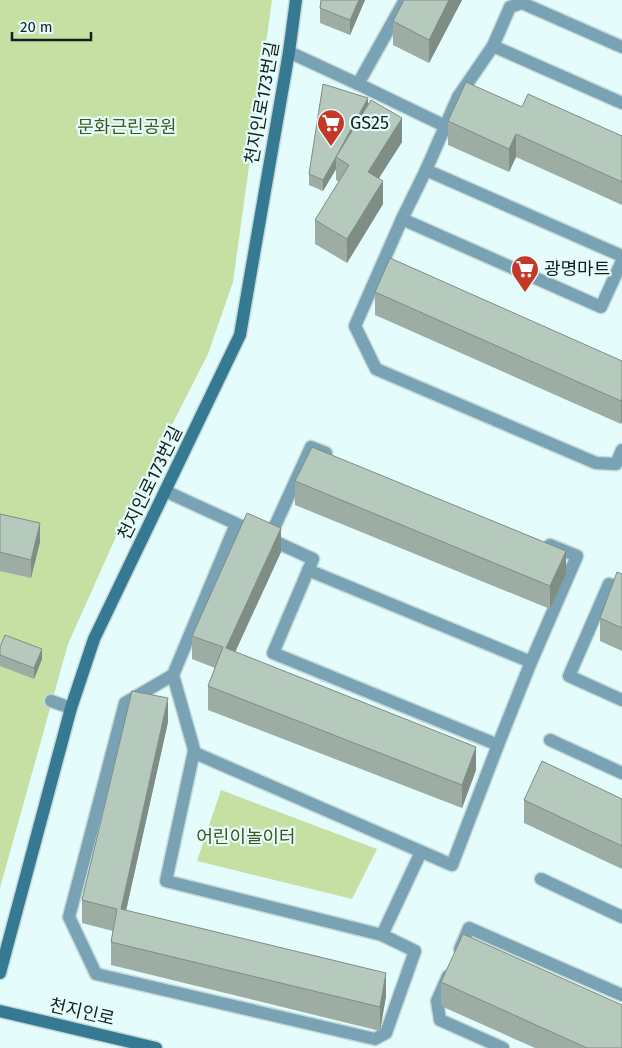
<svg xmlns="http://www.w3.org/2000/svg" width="622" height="1048" font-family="'Fira Sans','Noto Sans KR',sans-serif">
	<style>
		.green { fill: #c6e0a4 }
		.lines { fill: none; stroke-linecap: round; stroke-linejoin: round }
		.lane-casing { stroke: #c3d9d8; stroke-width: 15 }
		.secondary-casing { stroke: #c3d9d8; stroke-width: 15 }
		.lane { stroke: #79a3b4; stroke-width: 12 }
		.secondary { stroke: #357a92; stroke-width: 12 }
		.wall { fill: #9dada3 }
		.shaded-wall { fill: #7f8d84 }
		.building { fill: #b6c9bd; stroke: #7f8d84 }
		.labels { text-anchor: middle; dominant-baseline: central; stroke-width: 4.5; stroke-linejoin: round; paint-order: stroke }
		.street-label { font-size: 18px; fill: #161f1e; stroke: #e4fcfb }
		.poi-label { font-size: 18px; fill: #161f1e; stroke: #e4fcfb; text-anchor: start }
		.park-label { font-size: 18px; fill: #42571d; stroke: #e4fcfb }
	</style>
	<rect width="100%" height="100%" fill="#e4fcfb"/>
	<g class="green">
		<path d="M0,0H272L233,282L208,354L123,521L68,644L0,888Z"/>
		<path d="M221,790L377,849L352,899L197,861Z"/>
	</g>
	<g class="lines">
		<g class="lane-casing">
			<g id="lane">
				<path d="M493,46L458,97L426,170L622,256"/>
				<path d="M622,47L522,3L510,7L493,46L622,103"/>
				<path d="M289,52L358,84L445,126"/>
				<path d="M358,84L405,0"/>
				<path d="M402,219L426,170"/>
				<path d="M622,261L601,307L402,219L355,326L376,369L596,463L616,464L622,450"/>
				<path d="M165,491L313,559L273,653L498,745L452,865L195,753L173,675L236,524"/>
				<path d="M269,539L311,447L326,453"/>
				<path d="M308,570L531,662L498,745"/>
				<path d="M622,589L609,584L569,676L622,700"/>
				<path d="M531,662L577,556L550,545"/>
				<path d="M173,675L125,703L69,917L96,974L375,1039L386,1033L415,951L382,935"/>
				<path d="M51,701L71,708"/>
				<path d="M550,740L622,773"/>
				<path d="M194,751L166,881L382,935L421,852"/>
				<path d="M541,879L622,917"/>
				<path d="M460,949L469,928L622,995"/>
				<path d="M448,976L437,1001L440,1020L503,1048"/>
			</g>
		</g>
		<g class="secondary-casing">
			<g id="secondary">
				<path d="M0,973L71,708L94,639L240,335L289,52L296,0"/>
				<path d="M0,1011L156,1048"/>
			</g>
		</g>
		<use href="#lane" class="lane"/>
		<use href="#secondary" class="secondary"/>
	</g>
	<g class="wall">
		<path d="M321,0H365L350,35L320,23V8Z"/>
		<path d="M404,0H462L429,63L393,45V21Z"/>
		<path d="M368,103L402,142L379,178L383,204L347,263L315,244V220L339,182L336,180V169L323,191L309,185V174Z"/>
		<path d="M522,107L622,136V205L516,157L509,172L448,145V121Z"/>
		<path d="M375,292L622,361V421L621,424L375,315Z"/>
		<path d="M295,481L566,574L550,609L295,505Z"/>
		<path d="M0,514L40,542L31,578L0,571Z"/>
		<path d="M281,552L235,652L476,770L462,808L208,710V686L215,668L192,659V636Z"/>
		<path d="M622,574V651L600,641V618Z"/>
		<path d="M0,647L42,659L34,679L0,666Z"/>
		<path d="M168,722L126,911L386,996L380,1031L111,965V942L113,931L82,923V900Z"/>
		<path d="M622,799V869L524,823V800Z"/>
		<path d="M441,982L622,1048H535L441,1006Z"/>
	</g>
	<g class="shaded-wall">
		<path d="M359,0H365L350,35V20Z"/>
		<path d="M449,0H462L429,63V40Z"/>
		<path d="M368,98V109L336,157Z"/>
		<path d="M402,118V142L368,195V172Z"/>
		<path d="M516,134V157L509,172V149Z"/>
		<path d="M336,158V169L323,191V180Z"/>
		<path d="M383,181V204L347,263V239Z"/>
		<path d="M622,398V421L621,424V401Z"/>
		<path d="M40,523V542L31,578V560Z"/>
		<path d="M281,528V552L226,672V648Z"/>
		<path d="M566,551V574L550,609V586Z"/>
		<path d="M42,649V659L34,679V668Z"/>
		<path d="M168,698V722L121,933V909Z"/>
		<path d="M476,747V770L462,808V785Z"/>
		<path d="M386,973V996L380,1031V1007Z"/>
	</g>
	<g class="building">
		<path d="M321,0H359L350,20L320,8Z"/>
		<path d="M404,0H449L429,40L393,21Z"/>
		<path d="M466,82L522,107L528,94L622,136V182L516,134L509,149L448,121Z"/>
		<path d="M323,84L368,98L336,157L323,180L309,174Z"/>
		<path d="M371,100L402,118L368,172L383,181L347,239L315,220L349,165L336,157Z"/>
		<path d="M390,258L622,361V398L621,401L375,292Z"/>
		<path d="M312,447L566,551L550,586L295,481Z"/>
		<path d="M247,513L281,528L226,648L476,747L462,785L208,686L223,647L192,636Z"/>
		<path d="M0,514L40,523L31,560L0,552Z"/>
		<path d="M617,572L622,574V628L600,618Z"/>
		<path d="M5,635L42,649L34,668L0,655V647Z"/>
		<path d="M132,691L168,698L121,909L386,973L380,1007L111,942L117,909L82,900Z"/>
		<path d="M542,761L622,799V846L524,800Z"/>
		<path d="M463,934L622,1005V1048H587L441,982Z"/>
	</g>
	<defs>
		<g id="supermarket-pin" transform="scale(1.4375)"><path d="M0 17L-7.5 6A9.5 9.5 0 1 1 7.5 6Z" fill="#c53828" stroke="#e4fcfb"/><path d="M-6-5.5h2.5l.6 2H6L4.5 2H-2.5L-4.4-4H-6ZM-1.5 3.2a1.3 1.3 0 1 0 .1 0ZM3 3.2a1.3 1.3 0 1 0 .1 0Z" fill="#fff"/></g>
	</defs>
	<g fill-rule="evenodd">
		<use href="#supermarket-pin" x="331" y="123"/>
		<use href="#supermarket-pin" x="525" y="269"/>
	</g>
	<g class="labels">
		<g class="street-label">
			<text transform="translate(262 103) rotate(-80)">천지인로173번길</text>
			<text transform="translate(150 483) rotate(-64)">천지인로173번길</text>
			<text transform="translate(82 1012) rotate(13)">천지인로</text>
		</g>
		<g class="poi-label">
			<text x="350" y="123">GS25</text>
			<text x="544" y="269">광명마트</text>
		</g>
		<g class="park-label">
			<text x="127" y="127">문화근린공원</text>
			<text x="246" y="837">어린이놀이터</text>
		</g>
	</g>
	<path d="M12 32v8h79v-8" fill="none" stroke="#161f1e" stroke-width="2.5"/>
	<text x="20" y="32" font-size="15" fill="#161f1e" stroke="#e4fcfb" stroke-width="4" paint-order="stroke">20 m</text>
</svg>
